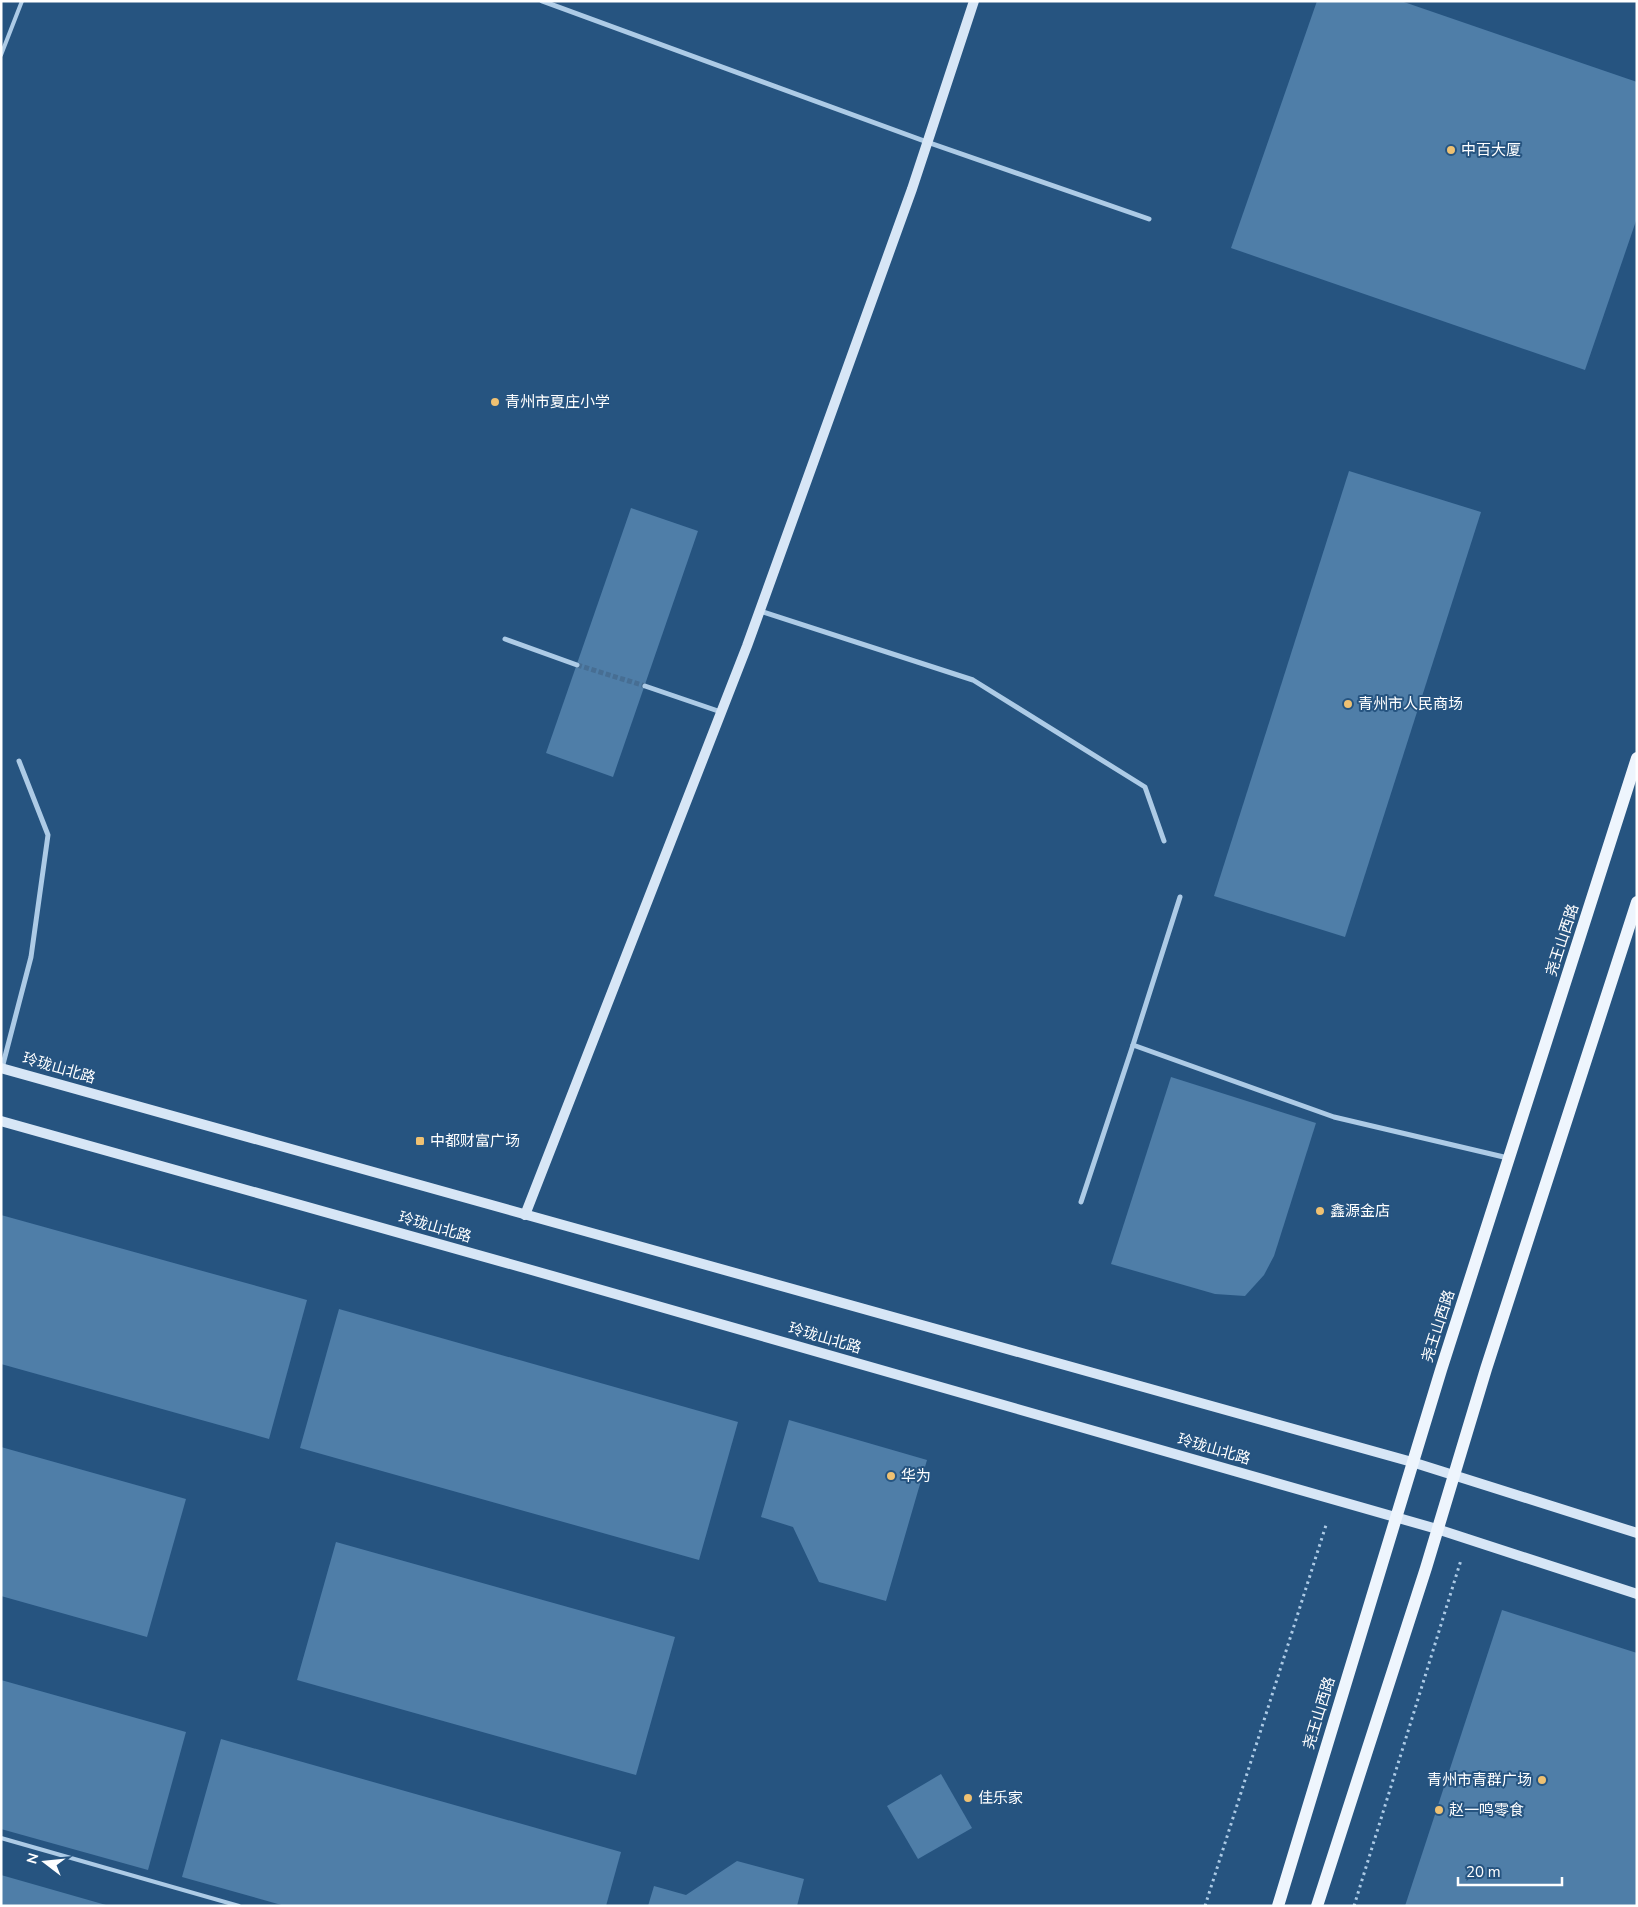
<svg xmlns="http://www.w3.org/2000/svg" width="1638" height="1907" font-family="'Nunito Sans','Noto Sans SC',sans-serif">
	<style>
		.building { fill: #4f7ea8 }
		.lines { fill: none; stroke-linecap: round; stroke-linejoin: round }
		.street-tunnel { stroke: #476e93; stroke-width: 5; stroke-dasharray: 5 2.5; stroke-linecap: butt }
		.path { stroke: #adcbe6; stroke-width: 3; stroke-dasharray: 2.5 4; stroke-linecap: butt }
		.lane { stroke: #adcbe6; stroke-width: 4 }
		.street { stroke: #adcbe6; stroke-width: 5 }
		.secondary { stroke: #d7e6f6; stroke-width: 10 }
		.primary { stroke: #eef5fd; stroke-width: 12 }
		.poi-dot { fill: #efc172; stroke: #265480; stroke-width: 2 }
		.labels { text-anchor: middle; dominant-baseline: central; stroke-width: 4; stroke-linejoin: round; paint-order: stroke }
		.poi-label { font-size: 15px; fill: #fff; stroke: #265480; text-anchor: start }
		.street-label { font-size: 15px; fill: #fff; stroke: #265480 }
	</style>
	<rect width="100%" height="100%" fill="#265480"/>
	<g class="building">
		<path d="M1317,1H1401L1637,82V218L1585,370L1231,248Z"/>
		<path d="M1349,471L1481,512L1345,937L1214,896Z"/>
		<path d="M631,508L698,531L613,777L546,753Z"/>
		<path d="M1171,1077L1316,1123L1274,1256L1264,1275L1245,1296L1215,1294L1111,1264Z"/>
		<path d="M1,1215L307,1300L269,1439L1,1364Z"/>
		<path d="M339,1309L738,1422L699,1560L300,1448Z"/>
		<path d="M789,1420L927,1460L886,1601L819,1582L793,1527L761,1517Z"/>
		<path d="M1,1447L186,1499L147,1637L1,1596Z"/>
		<path d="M336,1542L675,1637L636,1775L297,1680Z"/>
		<path d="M1502,1610L1637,1653V1906H1405Z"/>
		<path d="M1,1680L186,1732L148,1870L1,1829Z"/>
		<path d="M221,1739L621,1852L606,1906H285L182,1877Z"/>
		<path d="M941,1774L972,1828L918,1859L887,1806Z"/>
		<path d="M737,1861L804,1879L797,1906H648L654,1886L686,1895Z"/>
		<path d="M1,1875L106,1905V1906H1Z"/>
	</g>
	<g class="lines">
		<path class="street-tunnel" d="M577,665L645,686"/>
		<g class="path">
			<path d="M1205,1906L1327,1522"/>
			<path d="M1354,1906L1461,1560"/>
		</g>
		<g class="lane">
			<path d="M1,55L22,1"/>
			<path d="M1,1838L239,1906"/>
		</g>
		<g class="street">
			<path d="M542,1L927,142L1149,219"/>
			<path d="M760,611L973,680L1145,787L1164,841"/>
			<path d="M505,639L577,665"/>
			<path d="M645,686L721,712"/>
			<path d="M1133,1045L1334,1117L1508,1158"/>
			<path d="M2,1068L31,957L48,835L19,761"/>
			<path d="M1081,1202L1133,1045L1180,897"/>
		</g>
		<g class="secondary">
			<path d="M1,1068L1412,1462L1637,1533"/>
			<path d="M1,1121L528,1269L1437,1529L1637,1594"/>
			<path d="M525,1215L747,646L912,189L974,1"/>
		</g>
		<g class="primary">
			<path d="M1278,1906L1441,1370L1637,758"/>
			<path d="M1317,1906L1426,1568L1486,1369L1637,902"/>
		</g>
	</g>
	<g class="poi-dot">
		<circle cx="1451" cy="150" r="5"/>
		<circle cx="495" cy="402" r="5"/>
		<circle cx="1348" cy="704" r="5"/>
		<rect x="415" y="1136" width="10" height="10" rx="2.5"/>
		<circle cx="1320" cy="1211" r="5"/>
		<circle cx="891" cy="1476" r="5"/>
		<circle cx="1542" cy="1780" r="5"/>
		<circle cx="968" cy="1798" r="5"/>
		<circle cx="1439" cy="1810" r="5"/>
	</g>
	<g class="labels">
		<g class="poi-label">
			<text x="1461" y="150">中百大厦</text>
			<text x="505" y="402">青州市夏庄小学</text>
			<text x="1358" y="704">青州市人民商场</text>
			<text x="430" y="1141">中都财富广场</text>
			<text x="1330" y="1211">鑫源金店</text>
			<text x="901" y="1476">华为</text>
			<text x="1532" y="1780" text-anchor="end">青州市青群广场</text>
			<text x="978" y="1798">佳乐家</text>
			<text x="1449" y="1810">赵一鸣零食</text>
		</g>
		<g class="street-label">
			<text transform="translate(1562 940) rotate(-72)">尧王山西路</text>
			<text transform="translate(59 1068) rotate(16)">玲珑山北路</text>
			<text transform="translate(435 1227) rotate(16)">玲珑山北路</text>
			<text transform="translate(1438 1326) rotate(-72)">尧王山西路</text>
			<text transform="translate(825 1338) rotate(16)">玲珑山北路</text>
			<text transform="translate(1214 1449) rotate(16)">玲珑山北路</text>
			<text transform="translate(1319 1713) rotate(-73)">尧王山西路</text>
		</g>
	</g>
	<rect width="1638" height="1907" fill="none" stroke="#ffffff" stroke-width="5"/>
	<g transform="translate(45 1862) rotate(286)" stroke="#265480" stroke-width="4" paint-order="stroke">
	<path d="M0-4L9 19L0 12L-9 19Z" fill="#ffffff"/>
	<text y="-8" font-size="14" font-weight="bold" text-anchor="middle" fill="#ffffff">N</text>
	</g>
	<path d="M1458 1877v8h104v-8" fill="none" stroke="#ffffff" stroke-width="2.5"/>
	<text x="1466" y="1877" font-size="15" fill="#ffffff" stroke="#265480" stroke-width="4" paint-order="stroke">20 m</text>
</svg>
